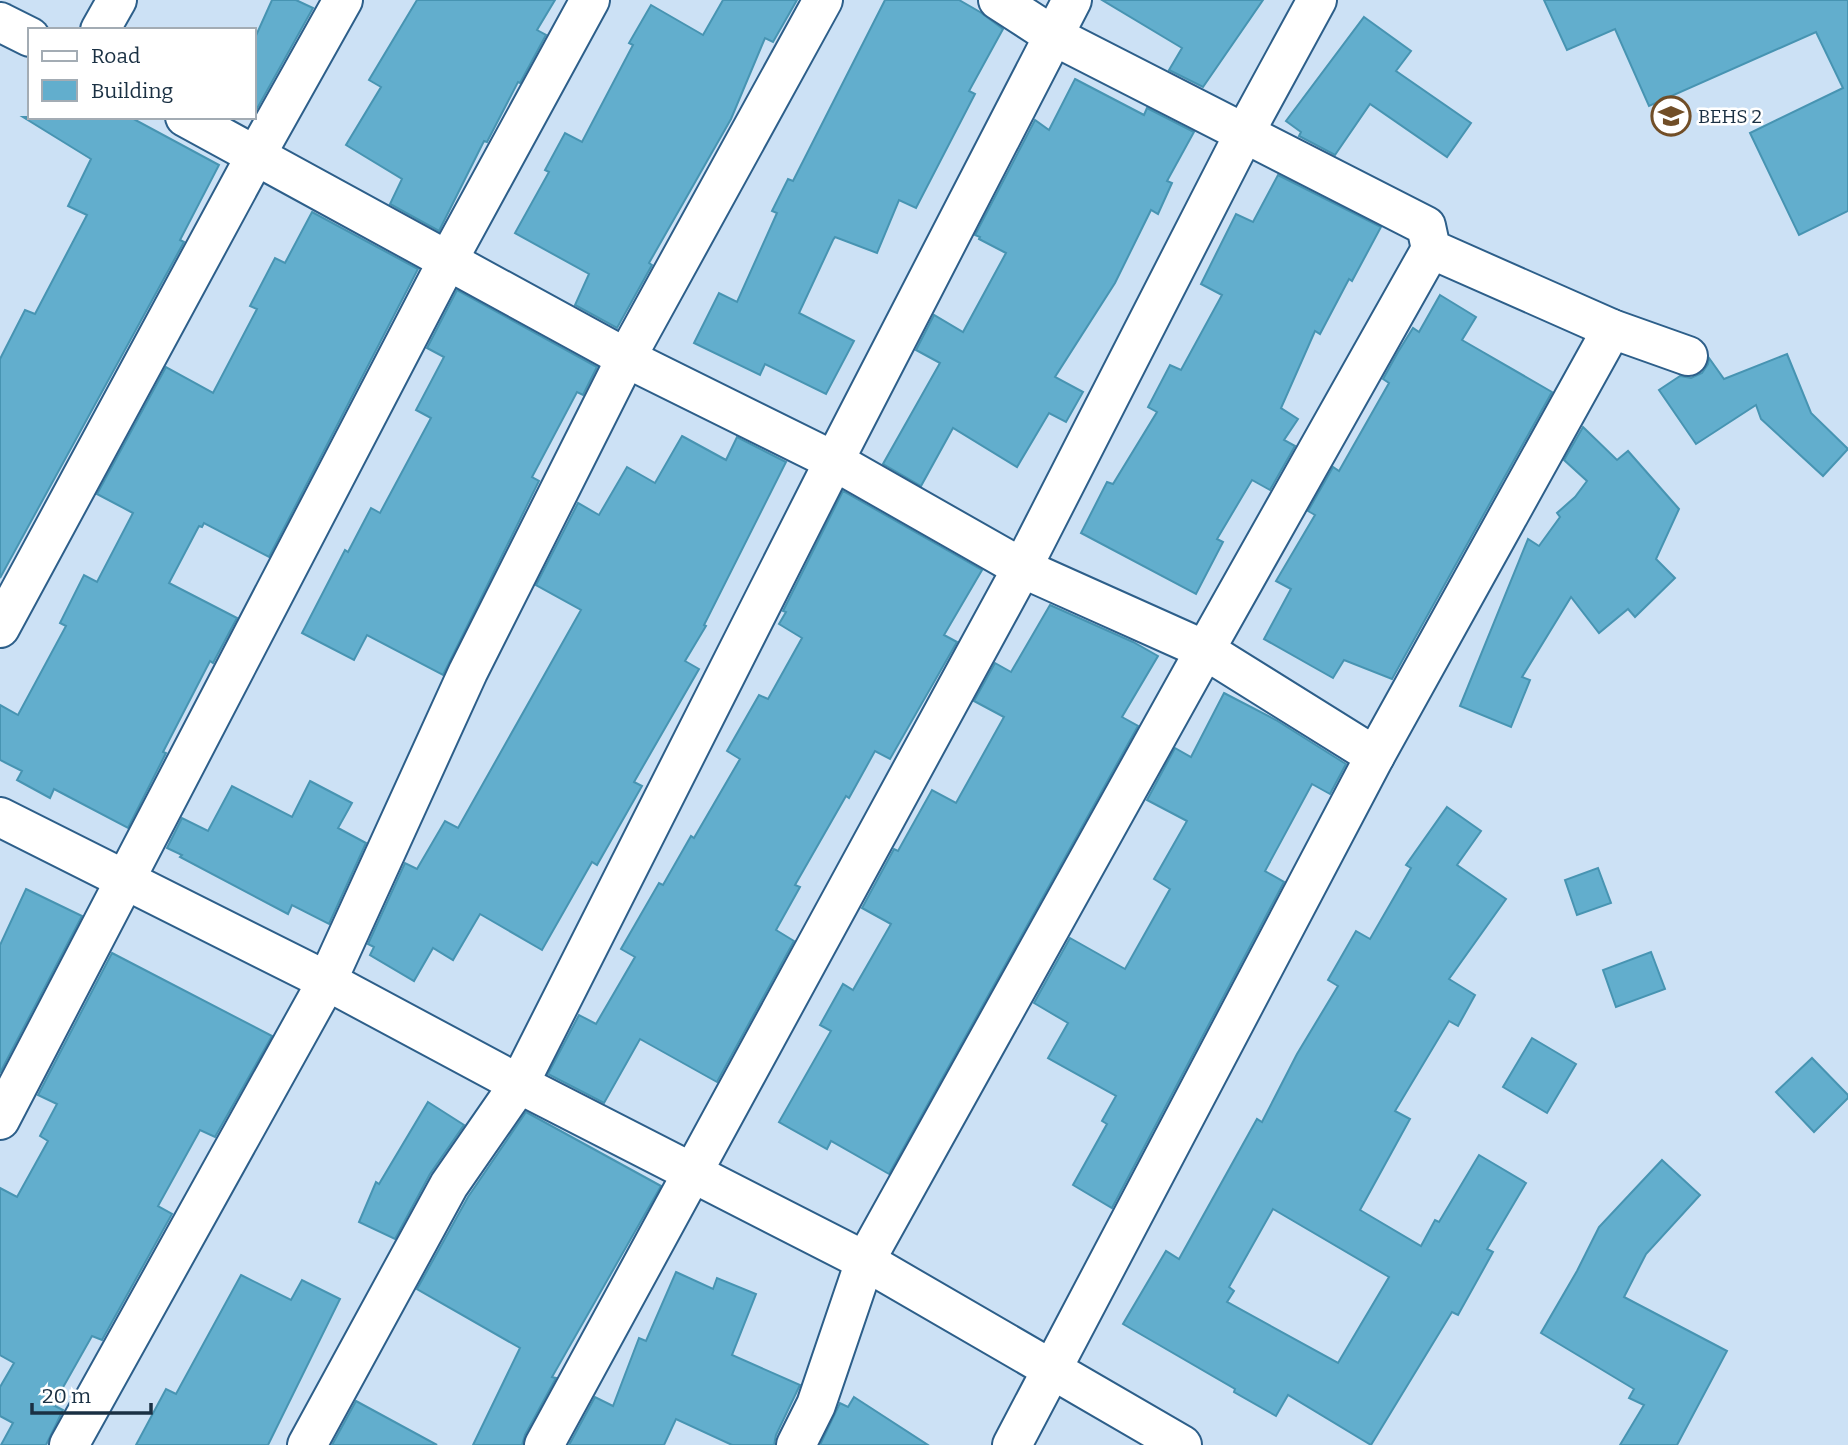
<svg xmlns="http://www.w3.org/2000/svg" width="1848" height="1445" font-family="Bitter,serif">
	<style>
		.building { fill: #62aecd; stroke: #4794b2; stroke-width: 2; fill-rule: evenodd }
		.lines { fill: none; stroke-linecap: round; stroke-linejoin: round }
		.street-casing { stroke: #2d5f8a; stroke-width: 42 }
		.secondary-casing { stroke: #2d5f8a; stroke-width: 42 }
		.street { stroke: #fff; stroke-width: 38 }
		.secondary { stroke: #fff; stroke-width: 38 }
		.labels { text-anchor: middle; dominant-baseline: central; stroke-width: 5; stroke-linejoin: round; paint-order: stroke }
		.poi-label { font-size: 19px; fill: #1a3043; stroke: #fff; text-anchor: start }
	</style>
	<rect width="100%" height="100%" fill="#cce1f5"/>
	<g class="building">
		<path d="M272,0H296L313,8L254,114V40Z"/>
		<path d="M417,0H555L537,30L546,35L520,83L518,82L487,142L484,141L439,231L390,204L402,179L346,145L381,87L369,80Z"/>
		<path d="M723,0H797L773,42L765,38L731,119L649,263L652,265L617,328L575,305L589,274L515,233L549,172L545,170L565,133L582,142L633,45L629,43L651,5L703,35Z"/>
		<path d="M885,0H959L980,12L1003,29L969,91L975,94L916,208L899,200L877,253L835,237L833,240L799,313L854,341L826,394L765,364L760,375L694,343L719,293L737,302L777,213L772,211L788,179L793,181Z"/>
		<path d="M1102,0H1263L1203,87L1169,70L1182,48Z"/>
		<path d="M1544,0H1848V211L1799,235L1750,133L1843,88L1816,32L1649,106L1615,29L1567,50Z"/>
		<path d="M1364,17L1411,51L1396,71L1471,123L1447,157L1370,104L1335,155L1299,136L1301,132L1286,121Z"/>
		<path d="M1075,79L1144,115L1147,108L1194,132L1167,181L1172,183L1158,214L1151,210L1115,283L1055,377L1083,392L1066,422L1049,413L1017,467L953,428L921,486L883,464L940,363L916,350L934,315L963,332L1006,253L979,239L980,237L975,235L1035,120L1049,130Z"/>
		<path d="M23,117H130L219,165L180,240L184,242L0,578V359L25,310L35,314L87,215L68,206L91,159Z"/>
		<path d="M1278,175L1381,227L1352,281L1349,279L1320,334L1315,331L1281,408L1298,419L1284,440L1295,446L1270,490L1252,480L1217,539L1223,542L1196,594L1081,533L1107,482L1113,484L1157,412L1148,407L1170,365L1181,370L1222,295L1201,284L1236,214L1253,222Z"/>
		<path d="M312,212L418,269L269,557L204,523L202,527L199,526L169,583L237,618L213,663L210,661L163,752L166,753L128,828L54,789L50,798L17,780L22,771L0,760V705L18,715L66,626L60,623L84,575L97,582L133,513L97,494L166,367L213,393L257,309L250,306L275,258L285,263Z"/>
		<path d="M457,290L597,367L583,395L577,392L532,477L539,481L443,675L367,635L354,660L302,633L345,550L348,552L371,508L380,513L431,418L416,410L444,357L427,348Z"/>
		<path d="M1440,295L1476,317L1462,340L1552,392L1392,679L1344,660L1333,678L1264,639L1291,589L1276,581L1315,515L1308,511L1333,467L1339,471L1389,383L1383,379L1398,352L1413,328L1419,332Z"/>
		<path d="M1787,354L1811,413L1848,449L1823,476L1761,419L1756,405L1696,444L1659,390L1680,376L1691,378L1702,373L1708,364L1709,358L1724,379Z"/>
		<path d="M1583,427L1617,460L1628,451L1679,509L1656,559L1675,578L1635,617L1628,609L1599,633L1571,597L1522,677L1530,680L1511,727L1460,706L1528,539L1539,546L1560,517L1557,513L1575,497L1587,481L1564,460Z"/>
		<path d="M682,436L726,460L737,437L786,462L704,625L706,626L685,661L699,669L634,782L642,786L597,865L592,862L542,950L480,914L453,960L433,948L414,981L370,955L374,947L368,944L405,863L417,869L445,821L458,828L581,610L536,585L578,503L599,515L627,467L655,483Z"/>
		<path d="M843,491L982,570L944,635L957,642L890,759L875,751L849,798L846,796L795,885L800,887L776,930L794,941L717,1082L640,1039L604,1103L548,1074L579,1015L596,1024L635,957L621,949L659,883L663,885L691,836L694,838L740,759L727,751L759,695L768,699L802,638L779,624L786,612L783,611Z"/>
		<path d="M1050,605L1133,642L1158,656L1122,717L1138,726L889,1174L831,1141L827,1149L779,1122L831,1031L820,1025L843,984L853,990L891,924L862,908L894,849L898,851L932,790L956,803L1004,717L974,701L995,663L1011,672Z"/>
		<path d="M1224,693L1276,720L1346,764L1330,794L1312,784L1265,871L1284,882L1112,1208L1073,1185L1107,1124L1102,1121L1116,1096L1048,1058L1068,1023L1034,1003L1070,938L1125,969L1170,889L1154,879L1187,821L1147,800L1175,748L1191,757Z"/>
		<path d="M310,781L352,803L338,828L366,843L329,924L292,905L288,914L180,857L182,855L167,848L182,818L208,831L232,786L292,817Z"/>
		<path d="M1447,807L1481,831L1457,865L1506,899L1449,979L1475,995L1458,1026L1449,1021L1395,1111L1410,1119L1360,1210L1421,1246L1435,1220L1439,1222L1479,1155L1526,1183L1487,1249L1493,1252L1458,1315L1452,1312L1371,1445L1288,1395L1276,1416L1234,1392L1235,1389L1123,1324L1166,1251L1179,1259L1257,1119L1262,1122L1297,1054L1338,986L1328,980L1356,931L1370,939L1411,868L1406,865ZM1273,1209L1389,1277L1338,1363L1227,1302L1234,1291L1229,1287Z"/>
		<path d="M1598,868L1611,903L1577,915L1565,880Z"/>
		<path d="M26,889L82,916L0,1073V945Z"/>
		<path d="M1651,952L1665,989L1616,1007L1603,970Z"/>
		<path d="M112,953L272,1036L215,1137L200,1130L158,1206L172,1214L102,1340L92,1336L53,1405L63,1410L46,1445H1L13,1423L0,1416V1387L14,1363L0,1355V1188L17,1197L48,1141L40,1136L57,1104L38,1095Z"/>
		<path d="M1532,1038L1576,1064L1547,1113L1503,1087Z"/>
		<path d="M1812,1058L1848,1095V1098L1814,1132L1776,1092Z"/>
		<path d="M428,1102L464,1125L430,1174L395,1239L359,1222L376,1182L379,1184Z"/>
		<path d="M526,1112L661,1186L552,1377L556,1378L525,1435L522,1445H473L520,1348L417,1289L468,1197Z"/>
		<path d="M1662,1160L1700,1195L1646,1254L1624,1297L1727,1351L1677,1445H1620L1644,1405L1629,1398L1634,1389L1541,1333L1577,1271L1599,1227Z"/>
		<path d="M676,1272L713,1289L717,1278L756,1294L732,1355L800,1385L776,1435L774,1445H732L676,1419L664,1445H569L595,1397L613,1406L639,1338L646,1341Z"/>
		<path d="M241,1275L291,1300L302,1280L340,1299L268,1445H136L166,1389L176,1394Z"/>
		<path d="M854,1397L928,1445H820L840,1403L848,1407Z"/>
		<path d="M356,1401L437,1445H332Z"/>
	</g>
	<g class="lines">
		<g class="street-casing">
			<g id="street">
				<path d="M998,0L1052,35L1426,226L1431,249L1612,329L1688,356"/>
				<path d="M0,22L30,37"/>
				<path d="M100,30L117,0"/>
				<path d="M185,117L626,358L834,461L1022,568L1205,650L1375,756"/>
				<path d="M0,628L256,155L343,0"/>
				<path d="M0,1120L448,260L590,0"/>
				<path d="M69,1445L327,981L468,672L626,358L823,0"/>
				<path d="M307,1445L449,1185L519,1084L834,461L1072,0"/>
				<path d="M544,1445L1022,568L1245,132L1317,0"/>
				<path d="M796,1445L816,1405L865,1261L1205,650L1431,249"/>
				<path d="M1012,1445L1375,756L1612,329"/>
			</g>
		</g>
		<g class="secondary-casing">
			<path id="secondary" d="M0,817L327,981L519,1084L865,1261L1182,1445"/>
		</g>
		<use href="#street" class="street"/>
		<use href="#secondary" class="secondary"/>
	</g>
	<defs>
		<g id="school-ring" transform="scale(2.0125)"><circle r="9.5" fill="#fff" stroke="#714e27" stroke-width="1.5"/><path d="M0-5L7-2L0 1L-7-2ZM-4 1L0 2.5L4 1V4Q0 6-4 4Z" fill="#714e27"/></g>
	</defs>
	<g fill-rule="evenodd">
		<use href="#school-ring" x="1671" y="116"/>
	</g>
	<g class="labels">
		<g class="poi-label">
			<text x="1698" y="116">BEHS 2</text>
		</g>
	</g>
	<rect x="28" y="28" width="228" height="91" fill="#ffffff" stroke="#a3acb4" stroke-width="2"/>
	<rect x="42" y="51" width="35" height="10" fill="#ffffff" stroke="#a3acb4" stroke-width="2"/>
	<text x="91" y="63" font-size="21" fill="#1a3043">Road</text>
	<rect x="42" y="80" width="35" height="21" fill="#62aecd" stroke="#a3acb4" stroke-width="2"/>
	<text x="91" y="98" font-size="21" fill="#1a3043">Building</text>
	<path d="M32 1403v10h119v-10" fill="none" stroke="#1a3043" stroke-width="3.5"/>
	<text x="42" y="1403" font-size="21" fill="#1a3043" stroke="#ffffff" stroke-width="5" paint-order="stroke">20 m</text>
</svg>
